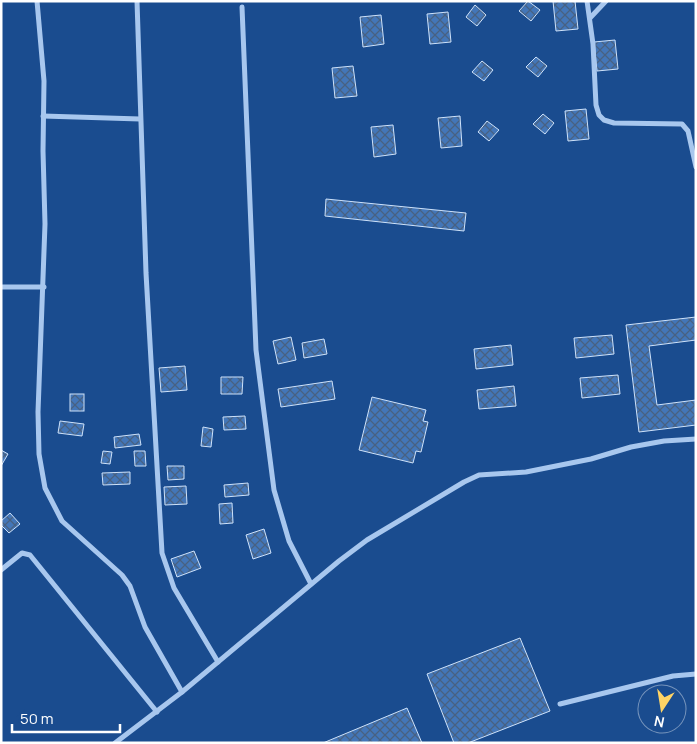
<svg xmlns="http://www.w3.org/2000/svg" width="697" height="744" font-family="Manrope,sans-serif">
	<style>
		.building { fill: url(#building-cross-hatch); stroke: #cee2fa }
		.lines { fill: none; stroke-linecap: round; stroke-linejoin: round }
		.minor { stroke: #a8c7ee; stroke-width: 5 }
	</style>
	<defs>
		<pattern id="building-cross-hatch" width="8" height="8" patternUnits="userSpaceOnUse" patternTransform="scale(1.25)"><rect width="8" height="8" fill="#4376b8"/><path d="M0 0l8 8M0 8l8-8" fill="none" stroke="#486182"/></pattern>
	</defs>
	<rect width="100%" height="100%" fill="#1a4c8f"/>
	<g class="building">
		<path d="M528,1L540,10L531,21L519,11Z"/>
		<path d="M553,1H575L578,29L556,31Z"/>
		<path d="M475,5L486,15L477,26L466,17Z"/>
		<path d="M448,12L451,42L430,44L427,14Z"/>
		<path d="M381,15L384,44L363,47L360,17Z"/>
		<path d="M615,40L618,69L597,71L594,42Z"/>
		<path d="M536,57L547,66L538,77L526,67Z"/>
		<path d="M482,61L493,70L484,81L472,72Z"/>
		<path d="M353,66L357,96L335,98L332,68Z"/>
		<path d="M586,109L589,139L568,141L565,111Z"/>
		<path d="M543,114L554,123L545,134L533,124Z"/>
		<path d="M460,116L462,146L441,148L438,118Z"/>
		<path d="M487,121L499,130L489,141L478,132Z"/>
		<path d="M393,125L396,154L374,157L371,127Z"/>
		<path d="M326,199L466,213L464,231L325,216Z"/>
		<path d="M696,317V340L649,346L657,405L696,400V425L639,432L626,325Z"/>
		<path d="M612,335L614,354L576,358L574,338Z"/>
		<path d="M291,337L296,360L278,364L273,341Z"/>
		<path d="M324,339L327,354L304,358L302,343Z"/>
		<path d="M511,345L513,365L476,369L474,349Z"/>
		<path d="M185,366L187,390L161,392L159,368Z"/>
		<path d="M618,375L620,394L582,398L580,378Z"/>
		<path d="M221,377H243L242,394H221Z"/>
		<path d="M332,381L335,399L281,407L278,389Z"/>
		<path d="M514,386L516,406L479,409L477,390Z"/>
		<rect x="70" y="394" width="14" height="17"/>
		<path d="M372,397L426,410L423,421L428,422L421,452L416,451L413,463L359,450Z"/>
		<path d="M245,416L246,429L224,430L223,417Z"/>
		<path d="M60,421L84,424L82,436L58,433Z"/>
		<path d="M203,427L213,429L211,447L201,446Z"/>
		<path d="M139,434L141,445L115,448L114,437Z"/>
		<path d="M1,450L8,454L1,466Z"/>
		<path d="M103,451L112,452L110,464L101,463Z"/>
		<path d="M134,451H145L146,466H135Z"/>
		<path d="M167,466H184V479L168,480Z"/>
		<path d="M130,472V484L103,485L102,473Z"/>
		<path d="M248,483L249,495L225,497L224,485Z"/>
		<path d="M186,486L187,504L165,505L164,487Z"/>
		<path d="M232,503L233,523L220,524L219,504Z"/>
		<path d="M10,513L20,524L9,533L1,525V521Z"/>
		<path d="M264,529L271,553L253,559L246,535Z"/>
		<path d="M194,551L201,568L177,577L171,559Z"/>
		<path d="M520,638L550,711L468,743H454L427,674Z"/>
		<path d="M407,708L422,743H323Z"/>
	</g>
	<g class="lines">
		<g class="minor">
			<path d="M37,1L44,81L43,151L45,224L38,412L39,454L45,488L62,521L122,575L130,586L145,627L182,692"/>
			<path d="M137,1L146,273L162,553L174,588L218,662"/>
			<path d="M587,1L593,44L596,105L599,115L604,120L614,123L682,124L688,131L696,167"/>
			<path d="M242,7L256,350L274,490L289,541L311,584"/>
			<path d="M590,18L606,1"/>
			<path d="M43,116L140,119"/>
			<path d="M1,287H44"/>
			<path d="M1,570L22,553L30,555L157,712"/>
			<path d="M560,704L673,676L696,674"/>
			<path d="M115,743L182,692L339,561L367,540L464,482L479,475L526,472L591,459L631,447L664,441L696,439"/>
		</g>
	</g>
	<rect width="697" height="744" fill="none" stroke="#ffffff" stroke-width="5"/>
	<g transform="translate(662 709) rotate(192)"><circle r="24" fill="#1a4c8f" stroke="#7694bc"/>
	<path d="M0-4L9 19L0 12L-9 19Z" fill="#ffd465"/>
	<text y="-8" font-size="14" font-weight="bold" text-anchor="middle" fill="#ffffff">N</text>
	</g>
	<path d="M12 724v8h108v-8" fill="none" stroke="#ffffff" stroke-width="2.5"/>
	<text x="20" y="724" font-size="15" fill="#ffffff" stroke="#1a4c8f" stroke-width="4" paint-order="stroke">50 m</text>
</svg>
